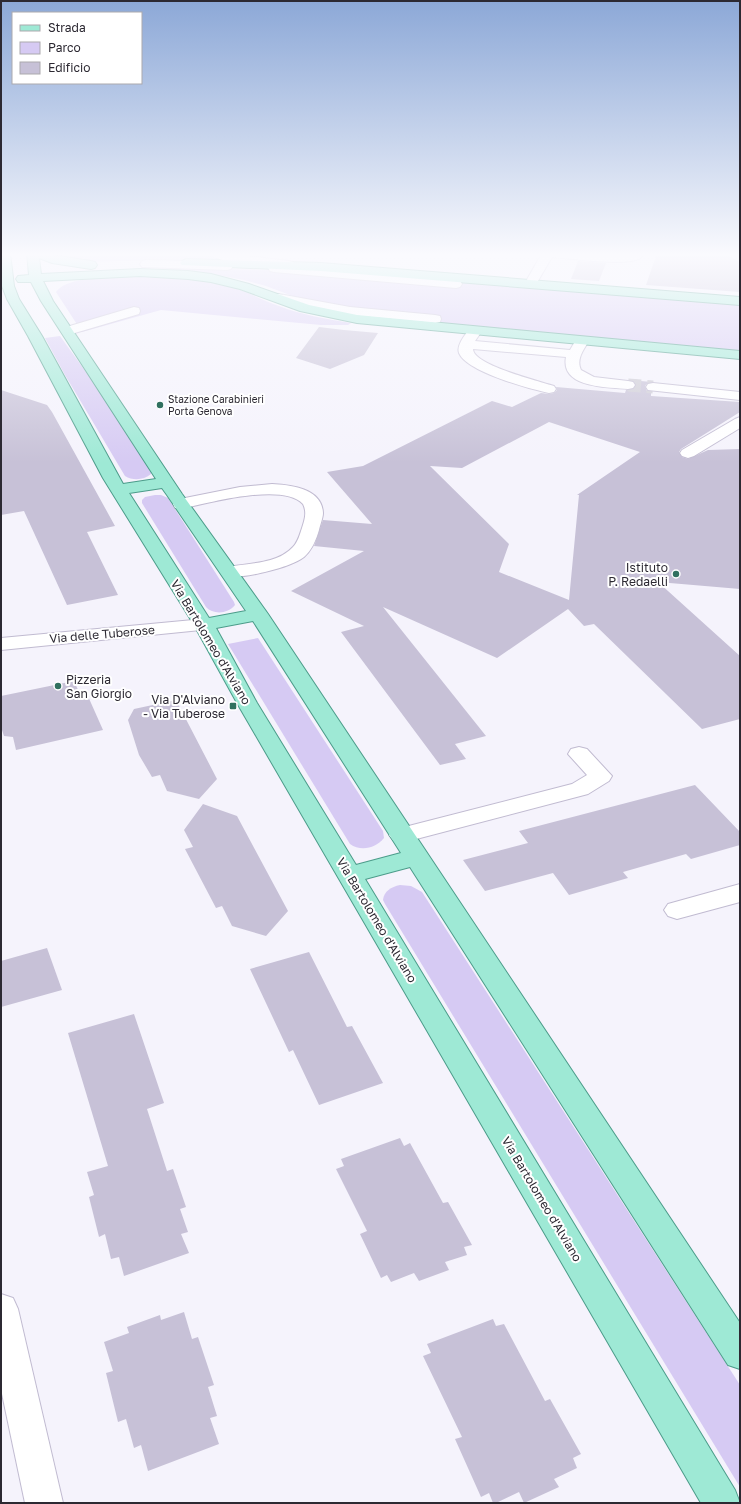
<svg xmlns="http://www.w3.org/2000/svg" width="741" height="1504" font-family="'Golos Text',sans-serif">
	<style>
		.green { fill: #d6caf3 }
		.building { fill: #c7c1d7; fill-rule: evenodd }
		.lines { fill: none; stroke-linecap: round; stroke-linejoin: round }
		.minor-tunnel { stroke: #cdcbd4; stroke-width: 13; stroke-dasharray: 13 6; stroke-linecap: butt }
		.minor-casing { stroke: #c1bbd1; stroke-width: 2 }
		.major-casing { stroke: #4c9c8a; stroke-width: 2 }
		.minor { fill: #fff; fill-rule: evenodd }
		.major { fill: #9ee9d5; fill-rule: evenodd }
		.poi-dot { fill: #30705f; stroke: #fff; stroke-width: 1.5 }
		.labels { text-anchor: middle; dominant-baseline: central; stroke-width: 4; stroke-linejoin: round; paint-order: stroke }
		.far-poi-label { font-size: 10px; fill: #2c2932; stroke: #fff; text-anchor: start }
		.poi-label { font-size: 12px; fill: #2c2932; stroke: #fff; text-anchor: end }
		.street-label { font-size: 12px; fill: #2c2932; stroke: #fff }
	</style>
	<rect width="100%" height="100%" fill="#f5f3fc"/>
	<g class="green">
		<path d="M54,253H201L214,259L76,262Z"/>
		<path d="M174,268L269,270L457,286L462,281L740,304V352L435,324L303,300L266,286L244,280L218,275L172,271Z"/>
		<path d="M139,277C169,277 199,279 228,286C246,291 262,300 279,306C302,315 327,319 351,323L348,325H321L161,310L82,332L56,292C67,275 119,277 139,277Z"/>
		<path d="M60,336L86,372L151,471V474C144,480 133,481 125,476L65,375L45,338Z"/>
		<path d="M155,495H161L168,498L234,602L235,605C228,614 213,615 206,607L142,503V500L145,497Z"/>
		<path d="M258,638L383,831L384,838C376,848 361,852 350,844L228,644Z"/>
		<path d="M400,885L411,886L422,892L740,1385V1487L385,904L383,900C384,891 391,887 400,885Z"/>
	</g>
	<g class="building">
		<path d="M657,253H723L740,262V292L646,285Z"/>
		<path d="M578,261L606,263L599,281L571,279Z"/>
		<path d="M319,327L344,330L378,333L364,355L330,369L296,358Z"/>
		<path d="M629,380L652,382L648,383L645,386L647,391L651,392V396L740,402V412L681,449L679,452L682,457L688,459L708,450L740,449V589L658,582L740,656V719L702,729L594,624L584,626L568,609L497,658L383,607L486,736L455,744L466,759L440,765L341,632L364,626L291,591L364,551L314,546L323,520L372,524L327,472L363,466L492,401L512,407L541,393L549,394L554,393L557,390L556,387L625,393L626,390L633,389L636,386L634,381ZM549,422L640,452L577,495H579L569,600L499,572L509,544L430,466L462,468Z"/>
		<path d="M1,390L47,405L52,412L115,526L87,532L118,595L67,605L24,511L1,515Z"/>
		<path d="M74,681L79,692L87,694L103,730L16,750L13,737L4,736L1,727V696Z"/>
		<path d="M176,700L217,779L199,799L167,791L160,775L152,777L139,755L128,720L134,709Z"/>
		<path d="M695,785L740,832V845L691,859L686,854L623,872L628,878L569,895L553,873L485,891L463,860L528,843L519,831Z"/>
		<path d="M203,804L237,816L288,911L266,936L232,926L222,906L216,908L185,849L193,847L184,830Z"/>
		<path d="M47,948L62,990L1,1007V961Z"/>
		<path d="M309,952L347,1027L352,1026L383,1083L319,1105L293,1050L289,1052L250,969Z"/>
		<path d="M134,1014L164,1103L147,1109L167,1171L173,1169L186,1207L180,1209L188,1232L181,1234L189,1253L124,1276L119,1257L111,1259L105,1234L99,1237L89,1197L94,1195L87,1172L108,1166L68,1033Z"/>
		<path d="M400,1138L404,1146L410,1143L443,1203L448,1202L472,1245L464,1247L467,1255L445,1262L449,1270L419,1281L414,1273L391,1282L387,1275L381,1278L360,1234L367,1231L336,1169L344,1166L341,1159Z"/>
		<path d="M184,1312L192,1339L198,1337L214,1385L208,1387L217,1416L210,1418L219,1444L148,1471L141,1445L134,1448L126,1419L118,1422L106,1373L113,1371L104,1342L129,1333L127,1327L160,1315L161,1320Z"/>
		<path d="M493,1319L496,1326L504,1324L545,1401L550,1399L581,1454L573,1458L577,1468L554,1479L559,1487L524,1503L519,1492L496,1503H493L489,1493L481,1497L455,1439L462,1437L423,1356L431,1353L427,1344Z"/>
	</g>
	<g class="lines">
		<path class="minor-tunnel" d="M628,385L653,387"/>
		<g class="minor-casing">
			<g id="minor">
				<path d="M206,253H223L289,261L293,262L294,266L456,280L460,281L462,284L460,287L456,288L274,272L270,271L268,268L269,266L228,262L208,255Z"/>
				<path d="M540,253H583L621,255L642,253C642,255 643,257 640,258C629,267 567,258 552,257L535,286H527L525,283L541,255Z"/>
				<path d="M146,260L227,262L231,263L233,266L231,269L227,270L142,267L140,264L142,261Z"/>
				<path d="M279,294L350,307L435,315L440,316L441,319L440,322L435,323L350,315L275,301L273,298L275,295Z"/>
				<path d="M134,307L139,308L140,311L139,314L68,335L63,334L61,331L63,328Z"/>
				<path d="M475,327L480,328L482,331L475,341L570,350L577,338H587L589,341C583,350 576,360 581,370L594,377L628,381L633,382L635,385L633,388L628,389C607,387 560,388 566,357L473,349C473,365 539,381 554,386L556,389L554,392L549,393C530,389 467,372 459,353C456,345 466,334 470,328Z"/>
				<path d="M653,383L740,392V400L648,390L646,387L648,384Z"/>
				<path d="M740,417V428L694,456L688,458L682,456L680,453L682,450L735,419Z"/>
				<path d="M272,484C290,485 322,488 323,513C323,518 320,525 319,530C316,540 312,550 304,557C290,568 240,580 223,576L220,572L223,568C244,563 277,565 293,547C298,542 300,534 302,528C305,519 307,512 303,504C283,482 208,503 181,509L175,508L173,504L175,500L240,487Z"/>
				<path d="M204,619L211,621L214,625L211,629L1,650V638Z"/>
				<path d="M579,747L587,749L612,776L609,781L588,794L401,843L393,840L389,835L393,830L572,784L587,775L568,754L571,749Z"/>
				<path d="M740,884V902L677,919L668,916L664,910L668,904Z"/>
				<path d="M1,1294L13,1298L18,1309L63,1503H25L1,1389Z"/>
			</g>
		</g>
		<g class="major-casing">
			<g id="major">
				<path d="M1,253H10L14,286L19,299L42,336L123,484L156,479L41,301L31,282H18L16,279L18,276L29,275L27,253C49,253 70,258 91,261L95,262L97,265L95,268L91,269L52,263L39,258L41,274L140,269L188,271L211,274L249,284L309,305L357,315L740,351V359L357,323L300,311L240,289L211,282L188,279L140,276L43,281L53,301L182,494L268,614L740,1323V1369L728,1365L410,867L365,879L735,1490L740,1503H701L237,703L194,625L103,478L28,336L7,299L2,286ZM162,488L167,495L246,611L209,618L129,493ZM253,621L401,853L356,865L257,703L216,628Z"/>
				<path d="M186,259L321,263L740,297V305L321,271L182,265L180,263L182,261Z"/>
			</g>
		</g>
		<use href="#minor" class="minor"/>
		<use href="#major" class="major"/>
	</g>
	<linearGradient id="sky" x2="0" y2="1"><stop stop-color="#8ca8d7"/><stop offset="0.55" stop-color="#fafafe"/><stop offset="1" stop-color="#fafafe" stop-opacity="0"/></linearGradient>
	<rect width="741" height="463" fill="url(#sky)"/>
	<g class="poi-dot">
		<circle cx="160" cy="405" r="4"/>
		<circle cx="676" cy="574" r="4"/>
		<circle cx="58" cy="686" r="4"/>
		<rect x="229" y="702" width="8" height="8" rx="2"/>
	</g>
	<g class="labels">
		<g class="far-poi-label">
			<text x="168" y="399">Stazione Carabinieri<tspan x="168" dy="12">Porta Genova</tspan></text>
		</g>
		<g class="poi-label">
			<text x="668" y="567">Istituto<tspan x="668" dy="14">P. Redaelli</tspan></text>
			<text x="66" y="679" text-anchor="start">Pizzeria<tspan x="66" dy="14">San Giorgio</tspan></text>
			<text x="225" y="699">Via D'Alviano<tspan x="225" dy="14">- Via Tuberose</tspan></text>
		</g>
		<g class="street-label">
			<text transform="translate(102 634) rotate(-5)">Via delle Tuberose</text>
			<text transform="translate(211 642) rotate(59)">Via Bartolomeo d'Alviano</text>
			<text transform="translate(377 920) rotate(59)">Via Bartolomeo d'Alviano</text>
			<text transform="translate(542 1199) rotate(59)">Via Bartolomeo d'Alviano</text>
		</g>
	</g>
	<rect width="741" height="1504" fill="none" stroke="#2c2932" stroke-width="4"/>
	<rect x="12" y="12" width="130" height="72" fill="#ffffff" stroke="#aba9ad"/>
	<rect x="20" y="25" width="20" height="6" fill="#9ee9d5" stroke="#aba9ad"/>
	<text x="48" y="32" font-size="12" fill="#2c2932">Strada</text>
	<rect x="20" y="42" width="20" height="12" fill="#d6caf3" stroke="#aba9ad"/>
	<text x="48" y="52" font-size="12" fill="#2c2932">Parco</text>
	<rect x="20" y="62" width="20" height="12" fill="#c7c1d7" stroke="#aba9ad"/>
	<text x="48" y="72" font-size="12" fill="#2c2932">Edificio</text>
</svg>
